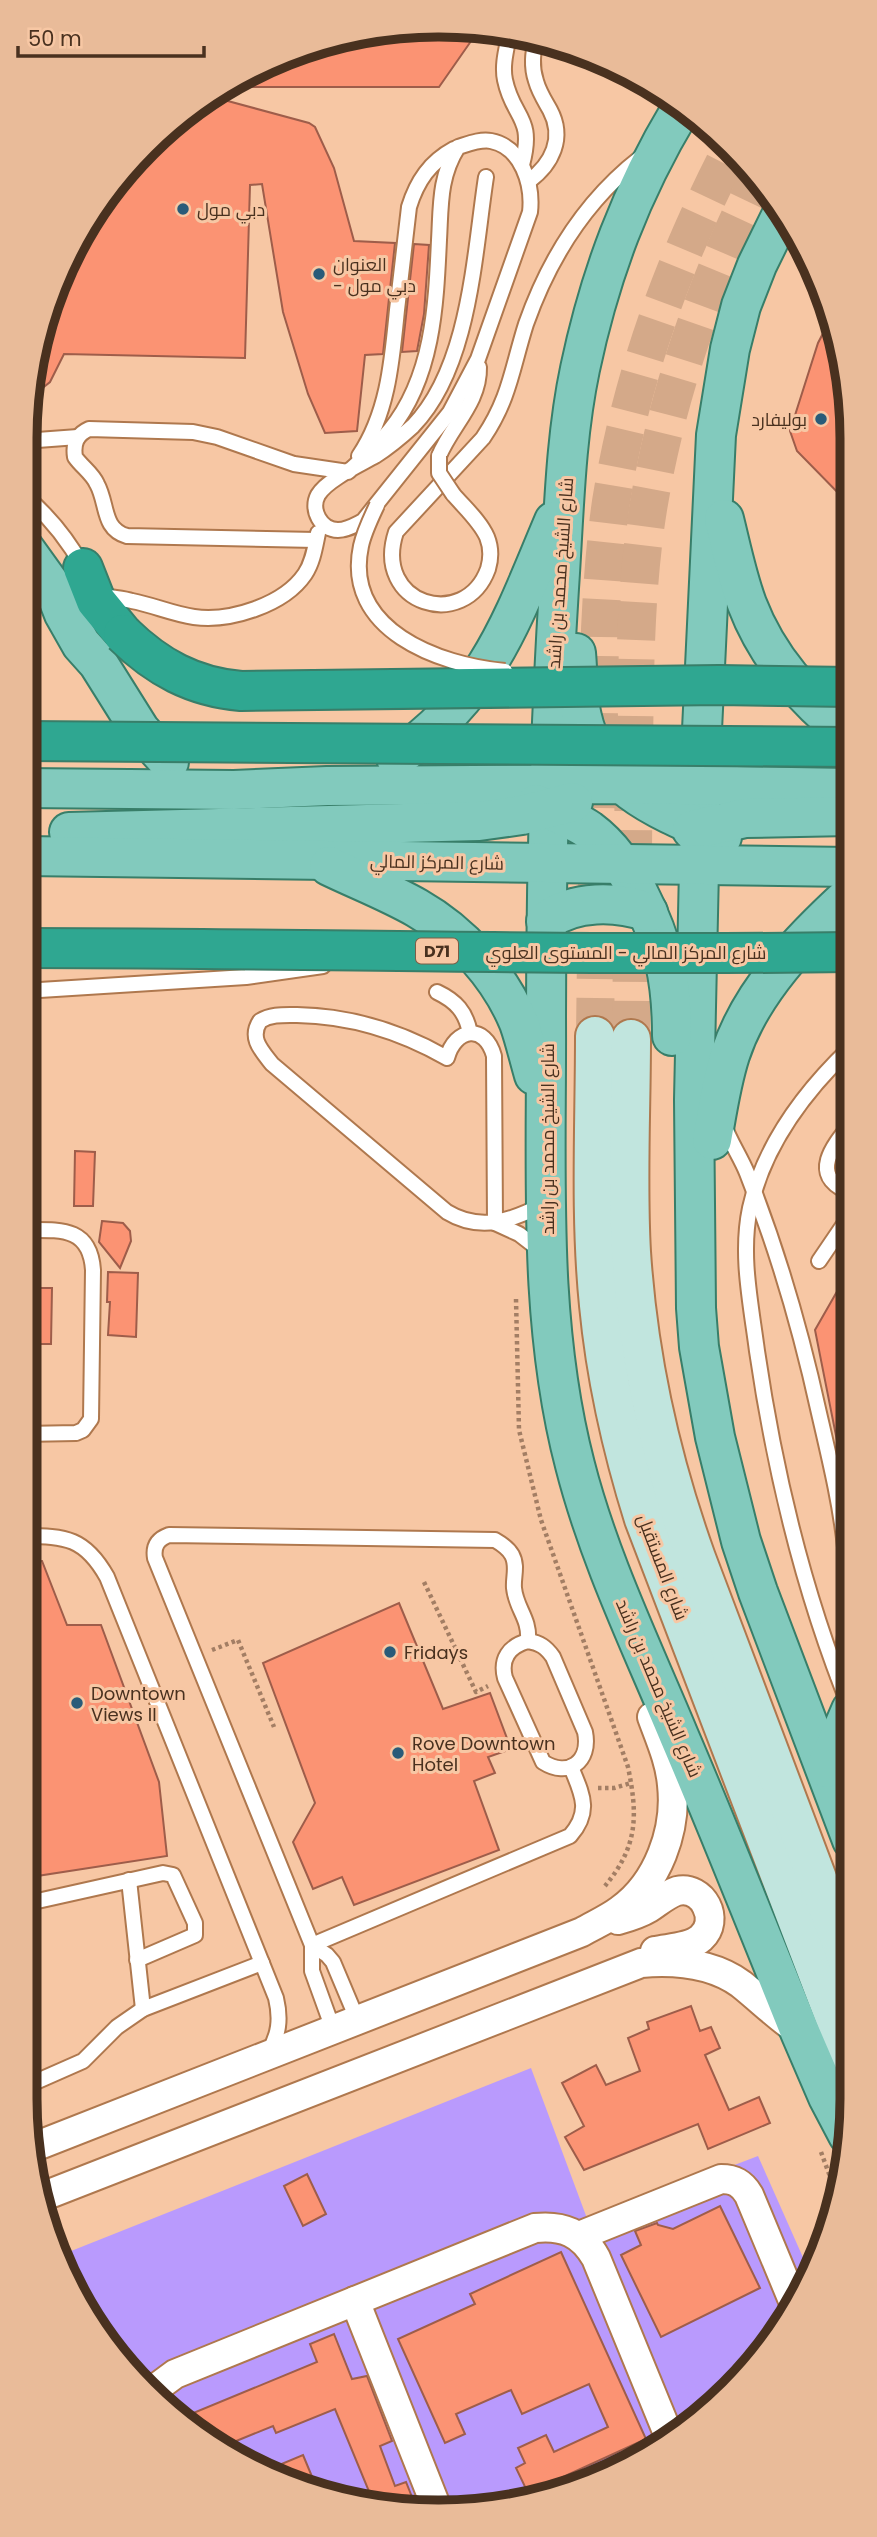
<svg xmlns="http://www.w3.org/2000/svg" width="877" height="2537" font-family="Poppins,Cairo,sans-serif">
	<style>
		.green { fill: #b99afd }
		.building { fill: #fb9373; stroke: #9e5d4a; stroke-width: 2 }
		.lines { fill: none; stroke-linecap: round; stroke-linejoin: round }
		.secondary-tunnel { stroke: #d4a989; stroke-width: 38; stroke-dasharray: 38 19; stroke-linecap: butt }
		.lane-casing { stroke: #af784e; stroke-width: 18 }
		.street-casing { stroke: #af784e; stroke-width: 32 }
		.secondary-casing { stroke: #af784e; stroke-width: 42 }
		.primary-casing { stroke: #387e69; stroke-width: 42 }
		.highway-casing { stroke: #387e69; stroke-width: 42 }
		.path { stroke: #a37e64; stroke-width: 4.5; stroke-dasharray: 3.5 3.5; stroke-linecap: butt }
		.lane { stroke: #fff; stroke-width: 14 }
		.street { stroke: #fff; stroke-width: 28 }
		.secondary { stroke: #c1e5de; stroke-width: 38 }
		.primary { stroke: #82cabd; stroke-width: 38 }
		.highway { stroke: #2fa791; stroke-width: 38 }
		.lane-bridge-casing { stroke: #af784e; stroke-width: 18; stroke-linecap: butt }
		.highway-bridge-casing { stroke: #387e69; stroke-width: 42; stroke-linecap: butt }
		.lane-bridge { stroke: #fff; stroke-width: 14 }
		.highway-bridge { stroke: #2fa791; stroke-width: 38 }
		.poi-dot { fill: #295b79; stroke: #f7c7a4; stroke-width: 2.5 }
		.labels { text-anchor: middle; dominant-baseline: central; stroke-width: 6; stroke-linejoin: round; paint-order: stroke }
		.shield { fill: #f7c7a4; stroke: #7d5e47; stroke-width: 2 }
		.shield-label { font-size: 16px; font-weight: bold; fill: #49311f }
		.poi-label { font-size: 18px; fill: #49311f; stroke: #f7c7a4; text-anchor: start }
		.street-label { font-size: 18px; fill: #49311f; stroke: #f7c7a4 }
		.rim { fill: none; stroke: #49311f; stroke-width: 9 }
	</style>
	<rect width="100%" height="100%" fill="#f7c7a4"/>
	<path class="green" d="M531,2068L588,2221L758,2156L809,2271L782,2329L669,2442L545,2498L385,2509L255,2470L128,2372L56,2257Z"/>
	<g class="building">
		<path d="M384,28L476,34L439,87H224L231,80Z"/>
		<path d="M213,97L309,123L315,127L334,168L354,241L395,243L383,354L365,355L357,431L325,433L308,394L283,312L262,184L250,185L245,358L64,354L50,382L30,398L39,332L110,187Z"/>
		<path d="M414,244L429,245L424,314L417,351L402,352Z"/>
		<path d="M830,320L849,384V504L797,451L790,431L818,343Z"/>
		<path d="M75,1151L95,1152L93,1206H74Z"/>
		<path d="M102,1221L123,1223L130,1231L131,1241L120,1268L99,1242Z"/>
		<path d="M851,1267V1465L842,1466L815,1330Z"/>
		<path d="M108,1272L138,1273L136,1337L108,1335L110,1302H107Z"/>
		<path d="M24,1288H52L51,1344H24Z"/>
		<path d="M24,1561H42L67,1625H101L159,1782L167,1856L24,1878Z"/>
		<path d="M399,1603L443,1709L490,1693L511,1749L488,1757L495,1773L474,1781L499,1850L354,1905L342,1877L313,1889L293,1842L315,1803L263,1663Z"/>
		<path d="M691,2006L700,2031L711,2027L720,2048L705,2055L729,2110L759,2097L770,2123L708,2149L698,2124L584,2170L565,2137L584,2126L562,2083L596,2065L606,2085L640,2071L628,2038L649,2029L647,2022Z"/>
		<path d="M307,2174L326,2214L303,2226L284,2186Z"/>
		<path d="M720,2206L760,2288L661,2337L621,2255L641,2245L635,2231L657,2223L658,2225L673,2229Z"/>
		<path d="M561,2252L646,2439L528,2493L516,2468L525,2463L518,2448L546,2435L554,2452L608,2427L589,2384L522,2414L511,2390L456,2414L465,2434L445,2443L398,2339L475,2304L470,2294Z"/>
		<path d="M334,2334L352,2379L367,2376L392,2441L380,2446L395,2486L406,2482L416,2507L385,2509L375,2506L335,2409L276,2433L273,2426L224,2446L186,2416L317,2362L310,2344Z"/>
		<path d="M303,2455L313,2479L301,2484L284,2479L279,2465Z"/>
	</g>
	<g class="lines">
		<g class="secondary-tunnel">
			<path d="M595,1036L600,629C602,587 605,544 611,502C631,377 673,262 731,150"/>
			<path d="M631,1039C632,943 633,848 634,752C635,671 635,590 648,509C667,393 706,283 758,179"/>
		</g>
		<g class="lane-casing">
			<g id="lane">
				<path d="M509,36C506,51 502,66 505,80C513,119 535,116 522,165"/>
				<path d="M529,181C552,164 565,138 550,110C545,101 539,92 536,81C531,66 533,53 536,38"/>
				<path d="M24,441L78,437"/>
				<path d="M359,456C388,413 392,361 397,310C401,276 405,242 409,207C417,181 430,162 454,149"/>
				<path d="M439,456C452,425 480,402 479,367"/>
				<path d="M453,494C464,507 480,521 487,537C491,547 491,559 488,569C465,632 372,605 396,532L483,438C510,398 512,368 526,324C549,259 585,201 640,158"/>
				<path d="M24,495C49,516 67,538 83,567"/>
				<path d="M316,540L127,536C102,529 108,504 97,484C92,473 82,467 75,457C73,444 76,435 89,429L193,432L217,437L294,464L348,472C363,458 377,446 390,430C433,377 436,306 439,240C441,206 439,177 458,147C468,144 480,139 491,141C522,147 533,185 530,212L478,359L450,412L363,521C355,525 347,530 338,530C321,530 310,510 318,495C327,480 359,465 375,456C389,447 401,437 413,426C470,367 474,255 486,177"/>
				<path d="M100,595C111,598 122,598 132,601C153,605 173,614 194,617C230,622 284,605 305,574C313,562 315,547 318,533"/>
				<path d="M24,600L56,598"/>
				<path d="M24,991L246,977L323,966"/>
				<path d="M437,992C456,1001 466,1012 470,1033"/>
				<path d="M850,1048C804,1092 764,1145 750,1208C740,1255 751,1304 757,1351C775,1474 804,1595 851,1710"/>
				<path d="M724,1125C730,1142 740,1156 747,1173C778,1251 801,1331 819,1413C840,1504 860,1582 838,1676"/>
				<path d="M846,1191C810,1174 833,1146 850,1125"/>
				<path d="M495,1223L494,1056C485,1023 455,1028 447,1058C400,1031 351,1016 297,1015C284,1015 271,1014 260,1021C249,1038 261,1050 272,1064L447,1212C480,1232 511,1221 544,1204"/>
				<path d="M495,1223L519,1234L541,1251"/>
				<path d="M24,1230C59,1230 90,1226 93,1270L91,1419L83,1430L76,1433L24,1434"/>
				<path d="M819,1261L851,1214"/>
				<path d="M24,1536C66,1536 85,1538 107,1577L276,1998C281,2019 279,2035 268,2053"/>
				<path d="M528,1641C540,1643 546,1647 553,1657L585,1732C591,1762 568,1778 543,1762L505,1678C500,1659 509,1646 528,1641Z"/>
				<path d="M129,1880L143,2009"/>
				<path d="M24,1904L163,1873L173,1875L195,1923V1935L137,1960"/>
				<path d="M312,1945L570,1836C592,1811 582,1794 571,1767"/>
				<path d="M312,1945L327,1955L333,1962L357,2019"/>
				<path d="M333,2029L312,1971V1945L155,1558C153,1546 158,1539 169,1535L495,1540C502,1544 508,1548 512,1555C518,1566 513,1577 514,1588C516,1609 530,1618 528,1641"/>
				<path d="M24,2087L83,2061L117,2027L143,2009L262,1963"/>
			</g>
		</g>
		<g class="street-casing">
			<g id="street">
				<path d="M618,1920C629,1917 639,1914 649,1908C657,1903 667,1894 677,1891C703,1885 721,1920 701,1938C690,1948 669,1948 655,1951"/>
				<path d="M34,2147L582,1932C594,1925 608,1919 620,1910C658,1883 677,1830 672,1785C670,1761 660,1739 652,1717"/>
				<path d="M44,2196L641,1963C676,1960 712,1963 741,1984C761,2000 779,2018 800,2032"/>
				<path d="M579,2236L721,2179C734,2179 742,2183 749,2195L794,2303"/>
				<path d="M355,2301L436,2506"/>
				<path d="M152,2391L175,2374L535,2228C563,2225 582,2233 596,2258L671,2441"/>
			</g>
		</g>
		<g class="secondary-casing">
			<g id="secondary">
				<path d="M595,1036C595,1125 590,1216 599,1305C606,1378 622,1449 644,1519L837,2024L852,2072"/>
				<path d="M631,1039C631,1109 627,1182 631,1252C638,1358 660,1458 696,1558L852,1971"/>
			</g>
		</g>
		<g class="primary-casing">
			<g id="primary">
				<path d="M681,109C631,192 600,274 580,369C565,440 564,515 559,588C550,731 546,874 546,1017C547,1167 537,1320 575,1465C599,1559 642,1647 679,1736C721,1834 760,1933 800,2032L828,2097L848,2135"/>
				<path d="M782,214L757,265L741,306L730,349L716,435L702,730L694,1100L696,1308L699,1347L715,1437L741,1541L758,1592L852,1840"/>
				<path d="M724,519C731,547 737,577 747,604C768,659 805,699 850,736"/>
				<path d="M24,548L55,591L64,614L81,644L98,663L140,730L169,762"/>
				<path d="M576,653C578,674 577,697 582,717C598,788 661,811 722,837"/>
				<path d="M396,758C489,694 512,620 554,521"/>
				<path d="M24,788L234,790L327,786L623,784L850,788"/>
				<path d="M536,804C554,812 573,819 589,830C612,847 625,868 638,892C664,943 672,980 672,1036"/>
				<path d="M692,830L745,818L850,816"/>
				<path d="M69,832L479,821L522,815L573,802"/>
				<path d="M24,856L850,867"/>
				<path d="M329,866C358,880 389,892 417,908C461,933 500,976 519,1023C525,1040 529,1058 534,1075"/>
				<path d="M546,921C575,900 616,901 648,912"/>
				<path d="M712,1140C717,1112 721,1083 730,1055C751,991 802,939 850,895"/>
				<path d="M826,1768L851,1710"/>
			</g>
		</g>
		<g class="highway-casing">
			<path id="highway" d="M83,568L96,601L123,634"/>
		</g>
		<g class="path">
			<path d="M516,1299L519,1430L541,1520L628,1767C638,1816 638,1846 605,1886"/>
			<path d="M424,1582L476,1692L488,1686"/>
			<path d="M212,1650L238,1640L274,1727"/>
			<path d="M598,1788H614L631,1783"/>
			<path d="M821,2152L839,2201"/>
		</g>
		<use href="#lane" class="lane"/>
		<use href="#street" class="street"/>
		<use href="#secondary" class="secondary"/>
		<use href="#primary" class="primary"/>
		<use href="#highway" class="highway"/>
		<g class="lane-bridge-casing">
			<g id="lane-bridge">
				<path d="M439,456V473L453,494"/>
				<path d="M377,505C371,518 364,532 361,546C343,630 439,665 505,671"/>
			</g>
		</g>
		<g class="highway-bridge-casing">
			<g id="highway-bridge">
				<path d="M123,634C157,667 193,687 241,691L719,685L850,687"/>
				<path d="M24,741L850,747"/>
				<path d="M24,948C300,948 575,956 850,952"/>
			</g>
		</g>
		<use href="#lane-bridge" class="lane-bridge"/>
		<use href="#highway-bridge" class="highway-bridge"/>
	</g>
	<g class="poi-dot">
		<circle cx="183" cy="209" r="7"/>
		<circle cx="319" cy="274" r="7"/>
		<circle cx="821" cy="419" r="7"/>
		<circle cx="390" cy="1652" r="7"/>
		<circle cx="77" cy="1703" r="7"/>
		<circle cx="398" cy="1753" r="7"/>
	</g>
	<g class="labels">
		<rect class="shield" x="416" y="938.5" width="42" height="25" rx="5"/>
		<g class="shield-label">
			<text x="437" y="951">D71</text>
		</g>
		<g class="poi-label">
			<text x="197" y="209">دبي مول</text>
			<text x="333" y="264">العنوان<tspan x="333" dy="21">- دبي مول</tspan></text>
			<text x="807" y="419" text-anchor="end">بوليفارد</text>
			<text x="404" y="1652">Fridays</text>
			<text x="91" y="1693">Downtown<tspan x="91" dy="21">Views II</tspan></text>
			<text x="412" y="1743">Rove Downtown<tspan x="412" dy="21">Hotel</tspan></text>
		</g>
		<g class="street-label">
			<text transform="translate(560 573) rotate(-86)">شارع الشيخ محمد بن راشد</text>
			<text transform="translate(437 862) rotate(1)">شارع المركز المالي</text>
			<text x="626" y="952">شارع المركز المالي - المستوى العلوي</text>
			<text transform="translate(547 1139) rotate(-90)">شارع الشيخ محمد بن راشد</text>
			<text transform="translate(663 1567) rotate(69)">شارع المستقبل</text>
			<text transform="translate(659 1688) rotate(67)">شارع الشيخ محمد بن راشد</text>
		</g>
	</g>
	<path d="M0 0H877V2537H0ZM438 37H439A401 401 0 0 1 840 438V2099A401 401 0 0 1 439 2500H438A401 401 0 0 1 37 2099V438A401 401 0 0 1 438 37Z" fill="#e9bb99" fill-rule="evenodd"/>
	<path class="rim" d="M438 37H439A401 401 0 0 1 840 438V2099A401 401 0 0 1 439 2500H438A401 401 0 0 1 37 2099V438A401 401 0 0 1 438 37Z"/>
	<path d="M18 46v10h186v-10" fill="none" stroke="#49311f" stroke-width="3.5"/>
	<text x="28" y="46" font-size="21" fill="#49311f" stroke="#f7c7a4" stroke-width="5" paint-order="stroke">50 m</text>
</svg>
